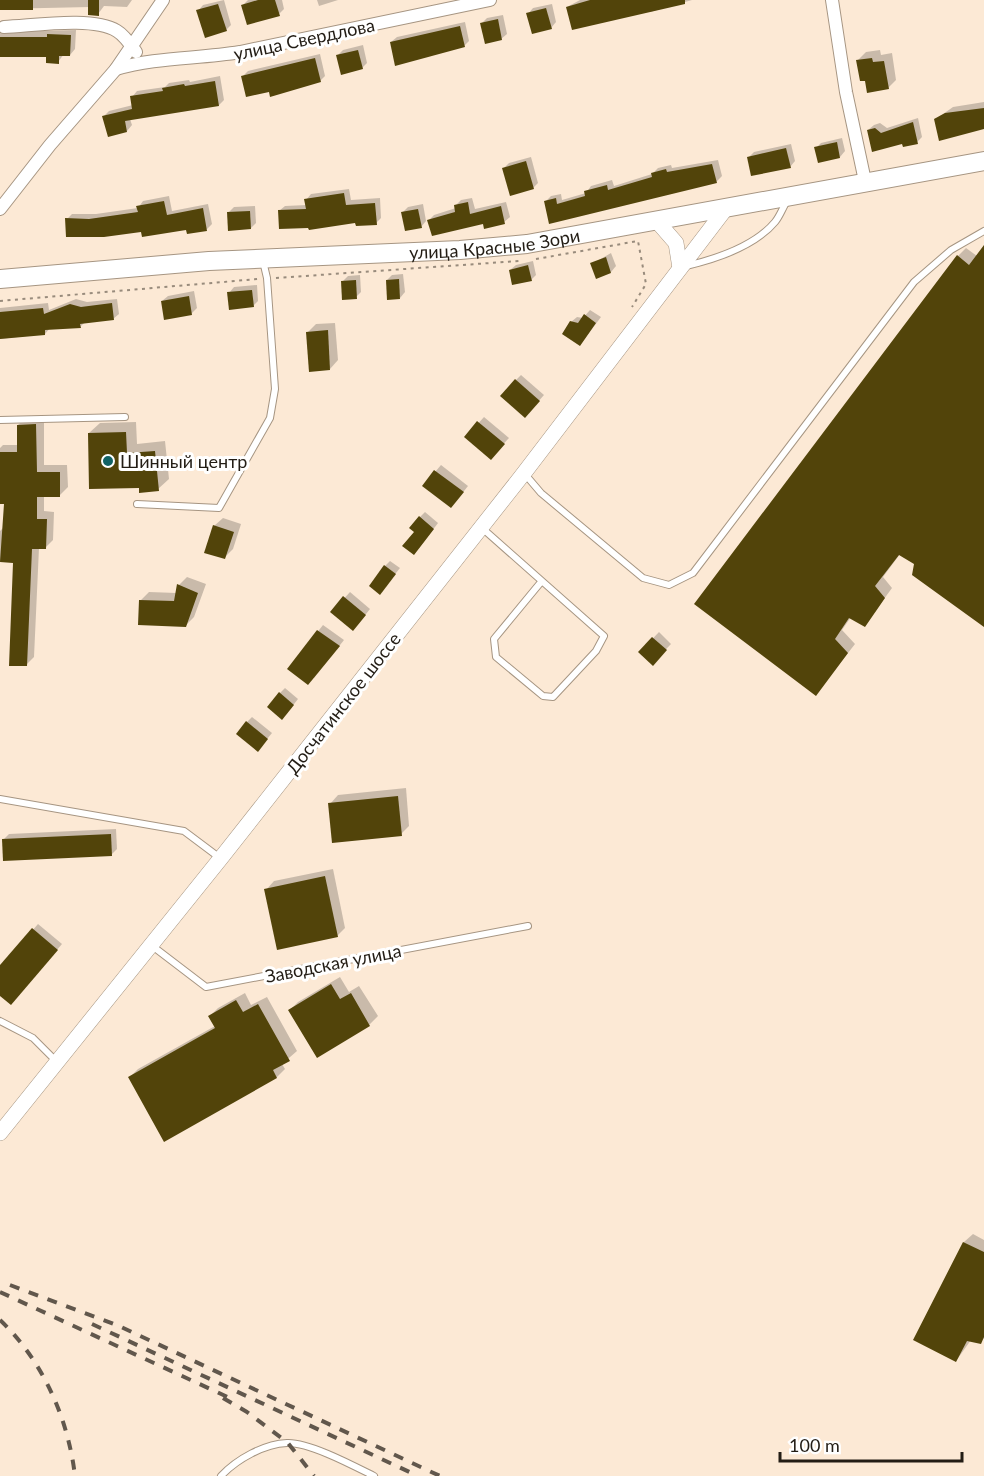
<svg xmlns="http://www.w3.org/2000/svg" width="984" height="1476" font-family="Lato,sans-serif">
	<style>
		.shadow { fill: #0003 }
		.building { fill: #52440a }
		.lines { fill: none; stroke-linecap: round; stroke-linejoin: round }
		.service-casing { stroke: #a69582; stroke-width: 8 }
		.minor-casing { stroke: #a69582; stroke-width: 14 }
		.tertiary-casing { stroke: #a69582; stroke-width: 16 }
		.secondary-casing { stroke: #a69582; stroke-width: 20 }
		.path { stroke: #988b7c; stroke-width: 2; stroke-dasharray: 3 4.5; stroke-linecap: butt }
		.service { stroke: #fff; stroke-width: 6 }
		.minor { stroke: #fff; stroke-width: 12 }
		.tertiary { stroke: #fff; stroke-width: 15 }
		.secondary { stroke: #fff; stroke-width: 18 }
		.rail { stroke: #61574c; stroke-width: 4; stroke-dasharray: 10 10; stroke-linecap: butt }
		.poi-dot { fill: #116265; stroke: #fff; stroke-width: 2 }
		.labels { text-anchor: middle; dominant-baseline: central; stroke-width: 6; stroke-linejoin: round; paint-order: stroke }
		.street-label { font-size: 18px; fill: #231d15; stroke: #fff }
		.poi-label { font-size: 18px; fill: #231d15; stroke: #fff; text-anchor: start }
	</style>
	<rect width="100%" height="100%" fill="#fce9d5"/>
	<g class="shadow">
		<path d="M0,0H132L127,7L104,6L98,14L90,7L0,9Z"/>
		<path d="M224,0L231,25L226,30L198,11L203,5Z"/>
		<path d="M248,0H282L284,9L279,14L243,5Z"/>
		<path d="M317,0H338L319,6Z"/>
		<path d="M580,0H692L650,12L567,7Z"/>
		<path d="M552,4L556,22L551,28L528,14L533,8Z"/>
		<path d="M503,15L507,34L501,39L482,23L487,18Z"/>
		<path d="M465,22L469,41L464,46L391,42L397,37Z"/>
		<path d="M76,30L75,49L70,55L64,54L58,62L48,56H0V32Z"/>
		<path d="M363,45L367,63L362,68L337,56L343,50Z"/>
		<path d="M880,50L881,55L892,53L896,80L888,88L866,79L858,60L866,52Z"/>
		<path d="M320,54L325,76L320,81L270,90L242,77L248,71Z"/>
		<path d="M220,76L224,100L219,105L130,119L132,125L127,131L104,116L109,111L133,105L132,97L137,91L165,87L169,83L189,80L190,82Z"/>
		<path d="M984,102V127L936,119L953,107Z"/>
		<path d="M918,118L922,137L917,142H903L868,130L874,125L880,123L887,128Z"/>
		<path d="M842,138L845,151L840,157L816,148L821,143Z"/>
		<path d="M791,144L795,161L790,167L749,157L754,152Z"/>
		<path d="M531,157L538,183L533,188L504,168L509,163Z"/>
		<path d="M718,160L722,176L716,182L550,222L545,202L551,196L561,194L562,200L586,193L591,186L612,180L614,186L652,174L658,168L671,165L672,168Z"/>
		<path d="M349,189L351,200L380,198L381,218L376,223L279,211L285,206L307,205L306,200L311,194Z"/>
		<path d="M169,196L172,211L208,204L212,224L207,229L142,230L67,219L72,214H96L138,208L143,201Z"/>
		<path d="M472,198L475,209L506,202L510,217L504,222L429,220L434,215L456,208V205L461,200Z"/>
		<path d="M423,204L426,221L421,227L403,212L408,207Z"/>
		<path d="M255,206L256,223L251,228L229,212L234,207Z"/>
		<path d="M984,247V625L916,563L900,554L883,577L892,588L865,625L851,617L842,630L855,644L816,694L958,256L966,248L977,256Z"/>
		<path d="M611,253L616,266L611,272L597,277L592,264Z"/>
		<path d="M533,261L536,275L531,280L510,270L516,265Z"/>
		<path d="M403,274L405,292L400,298L387,280L392,275Z"/>
		<path d="M360,275L361,292L356,297L342,282L348,276Z"/>
		<path d="M257,285L258,301L253,306L229,293L234,287Z"/>
		<path d="M194,291L197,308L191,314L162,301L168,296Z"/>
		<path d="M76,299L87,302L117,299L119,314L113,319L84,323L80,327L50,328L45,334L0,339V308L48,303L49,310Z"/>
		<path d="M590,310L601,317L580,345L571,322L577,317L583,318Z"/>
		<path d="M335,323L338,360L330,369L308,332L316,324Z"/>
		<path d="M521,375L544,395L530,411L516,380Z"/>
		<path d="M44,417V465H67L68,487L60,495H44V511L54,512L53,540L45,548H39L34,657L26,665L15,562L0,561V531L3,528L6,502L0,503V448L3,445H18V425L26,418Z"/>
		<path d="M484,417L509,438L496,452L466,437Z"/>
		<path d="M136,422L137,444L165,441L169,479L158,489L140,486L89,433L100,423Z"/>
		<path d="M441,465L468,486L456,501L424,485Z"/>
		<path d="M425,512L438,523L419,548L416,531L420,517Z"/>
		<path d="M223,518L241,524L233,549L224,558L214,526Z"/>
		<path d="M390,561L400,568L380,593L385,566Z"/>
		<path d="M187,577L206,584L194,617L185,626L140,601L149,592L177,593L179,585Z"/>
		<path d="M350,592L370,609L358,624L332,612Z"/>
		<path d="M323,625L344,640L314,678L289,668Z"/>
		<path d="M659,632L671,644L653,663L640,652Z"/>
		<path d="M285,688L298,699L287,713L280,693Z"/>
		<path d="M252,717L272,733L263,744L247,722Z"/>
		<path d="M406,788L409,826L401,834L330,804L338,795Z"/>
		<path d="M116,829L117,849L112,854L3,840L9,834Z"/>
		<path d="M333,869L345,928L337,936L266,890L274,881Z"/>
		<path d="M38,924L62,944L16,998L0,994V968Z"/>
		<path d="M340,977L349,992L359,986L378,1016L369,1025L317,1056L290,1010L298,1002Z"/>
		<path d="M245,993L251,1005L267,997L297,1051L282,1064L285,1069L277,1077L165,1140L130,1077L138,1069L215,1026L210,1016L218,1008Z"/>
		<path d="M973,1234L984,1240V1338L980,1342L971,1340L956,1361L915,1340L964,1242Z"/>
	</g>
	<g class="building">
		<rect x="0" y="0" width="33" height="10"/>
		<path d="M88,0H99V16L88,15Z"/>
		<path d="M258,0H275L280,16L247,25L241,5Z"/>
		<path d="M590,0H685V4L572,30L566,7Z"/>
		<path d="M218,4L227,31L205,38L196,10Z"/>
		<path d="M546,8L552,29L532,34L526,13Z"/>
		<path d="M498,19L502,40L485,44L480,23Z"/>
		<path d="M460,26L465,47L395,66L390,42Z"/>
		<path d="M47,34L71,35L70,56H59V64L46,63V57H0V37H47Z"/>
		<path d="M358,50L363,69L341,75L336,55Z"/>
		<path d="M315,58L321,82L270,97L269,92L246,97L241,76Z"/>
		<path d="M872,58L873,62L884,61L889,89L867,93L865,81H860L856,60Z"/>
		<path d="M215,81L219,106L125,121L127,132L108,137L102,116L132,109L130,96L163,91L162,88L184,84L185,86Z"/>
		<path d="M984,108V129L939,141L934,119L945,113Z"/>
		<path d="M913,122L918,144L903,147L902,144L872,152L867,130L875,128L881,133Z"/>
		<path d="M837,142L840,158L818,163L814,147Z"/>
		<path d="M786,148L791,168L751,176L747,157Z"/>
		<path d="M526,161L534,189L510,196L502,168Z"/>
		<path d="M712,164L717,183L549,224L544,201L556,198L557,204L585,196L584,191L607,185L608,190L652,177L651,173L666,169L667,172Z"/>
		<path d="M344,193L346,205L375,203L377,225L356,226L355,223L309,230L308,228L279,229L278,210L306,209L304,199Z"/>
		<path d="M164,201L167,215L203,208L207,231L187,234L186,230L142,237L141,232L104,237H66L65,218L89,219L138,212L136,206Z"/>
		<path d="M468,202L470,214L501,206L505,224L484,229L483,224L432,236L427,220L455,212L454,205Z"/>
		<path d="M418,209L422,228L405,231L401,212Z"/>
		<path d="M250,211L251,229L228,231L227,212Z"/>
		<path d="M984,245V627L912,575L914,564L899,555L875,586L885,598L865,627L849,618L835,639L848,653L816,696L694,604L957,255L969,265Z"/>
		<path d="M606,257L611,273L596,279L590,263Z"/>
		<path d="M528,265L532,281L512,285L509,270Z"/>
		<path d="M399,279L400,299L387,300L386,280Z"/>
		<path d="M356,280L357,299L342,300L341,281Z"/>
		<path d="M252,290L254,307L229,310L227,292Z"/>
		<path d="M189,296L192,315L164,320L161,301Z"/>
		<path d="M112,303L114,320L80,324L81,328L45,330V335L0,339V312L43,308L44,314L70,304L81,307Z"/>
		<path d="M584,314L596,323L580,346L562,334L570,321L578,323Z"/>
		<path d="M328,330L330,370L309,372L306,332Z"/>
		<path d="M515,379L540,401L525,418L500,396Z"/>
		<path d="M477,421L505,444L491,460L464,437Z"/>
		<path d="M36,424L37,472H60V497H37V519H47L46,549H32L27,666H9L13,563L0,562L4,504H0V452H17V425Z"/>
		<path d="M126,432L127,453L155,451L159,491L139,493V488L89,489L88,433Z"/>
		<path d="M434,470L464,492L451,508L422,486Z"/>
		<path d="M419,516L434,529L414,555L402,546L414,532L409,528Z"/>
		<path d="M213,525L234,532L225,559L204,553Z"/>
		<path d="M384,565L396,574L380,595L369,586Z"/>
		<path d="M177,584L198,593L186,627L138,625L139,600L174,601Z"/>
		<path d="M343,596L366,615L353,631L330,612Z"/>
		<path d="M317,630L340,646L308,685L287,669Z"/>
		<path d="M652,637L667,650L653,666L638,652Z"/>
		<path d="M279,692L294,705L282,720L267,707Z"/>
		<path d="M246,721L268,739L258,752L236,734Z"/>
		<path d="M398,796L402,836L332,843L328,803Z"/>
		<path d="M111,834L112,856L3,861L2,839Z"/>
		<path d="M325,876L338,937L277,950L264,889Z"/>
		<path d="M32,928L58,950L11,1005L0,996V965Z"/>
		<path d="M331,984L340,999L351,993L370,1026L317,1058L288,1010Z"/>
		<path d="M236,1000L243,1012L258,1004L290,1061L273,1070L277,1078L164,1142L128,1077L215,1028L208,1016Z"/>
		<path d="M963,1242L984,1252V1337L981,1344L967,1341L956,1362L913,1340Z"/>
	</g>
	<g class="lines">
		<g class="service-casing">
			<g id="service">
				<path d="M686,266C716,259 755,246 775,222C780,216 783,207 787,201"/>
				<path d="M0,420L125,417"/>
				<path d="M524,473L541,493L643,578L669,585L693,573L914,282L951,250L984,231"/>
				<path d="M137,504L219,508L270,418L275,389L267,278L263,261"/>
				<path d="M482,528L604,636L596,651L553,697L543,696L496,657L494,639L541,582"/>
				<path d="M0,799L184,831L220,858"/>
				<path d="M151,945L206,987L528,926"/>
				<path d="M0,1021L33,1038L56,1061"/>
				<path d="M221,1476C237,1459 264,1444 287,1443C309,1442 354,1466 374,1476"/>
			</g>
		</g>
		<g class="minor-casing">
			<g id="minor">
				<path d="M832,0L846,92L865,181"/>
				<path d="M4,27C33,26 92,16 117,31C124,35 131,45 136,52"/>
				<path d="M116,69C156,57 198,59 240,52L490,0"/>
				<path d="M0,209L50,145L116,69L163,0"/>
			</g>
		</g>
		<g class="tertiary-casing">
			<g id="tertiary">
				<path d="M656,220L676,243L680,268"/>
				<path d="M0,1133L221,858L524,473L727,207"/>
			</g>
		</g>
		<g class="secondary-casing">
			<g id="secondary">
				<path id="s1" d="M0,279L209,261L460,250L527,244L984,161"/>
			</g>
		</g>
		<g class="path">
			<path d="M536,259L638,241L646,284L632,307"/>
			<path d="M276,278L519,261"/>
			<path d="M0,301L258,279"/>
		</g>
		<use href="#service" class="service"/>
		<use href="#minor" class="minor"/>
		<use href="#tertiary" class="tertiary"/>
		<use href="#secondary" class="secondary"/>
		<g class="rail">
			<path d="M10,1285L119,1326L440,1476"/>
			<path d="M0,1292L232,1399"/>
			<path d="M0,1320C43,1361 68,1418 75,1476"/>
			<path d="M92,1324L418,1476"/>
			<path d="M223,1398L247,1412L288,1443L314,1476"/>
		</g>
	</g>
	<circle class="poi-dot" cx="108" cy="461" r="6"/>
	<g class="labels">
		<g class="street-label">
			<text transform="translate(304 39) rotate(-12)">улица Свердлова</text>
			<text stroke="none"><textPath href="#s1" startOffset="496">улица Красные Зори</textPath></text>
			<text transform="translate(343 703) rotate(-52)">Досчатинское шоссе</text>
			<text transform="translate(333 963) rotate(-11)">Заводская улица</text>
		</g>
		<g class="poi-label">
			<text x="120" y="461">Шинный центр</text>
		</g>
	</g>
	<path d="M780 1452v9h182v-9" fill="none" stroke="#231d15" stroke-width="3"/>
	<text x="789" y="1452" font-size="18" fill="#231d15" stroke="#ffffff" stroke-width="4.5" paint-order="stroke">100 m</text>
</svg>
